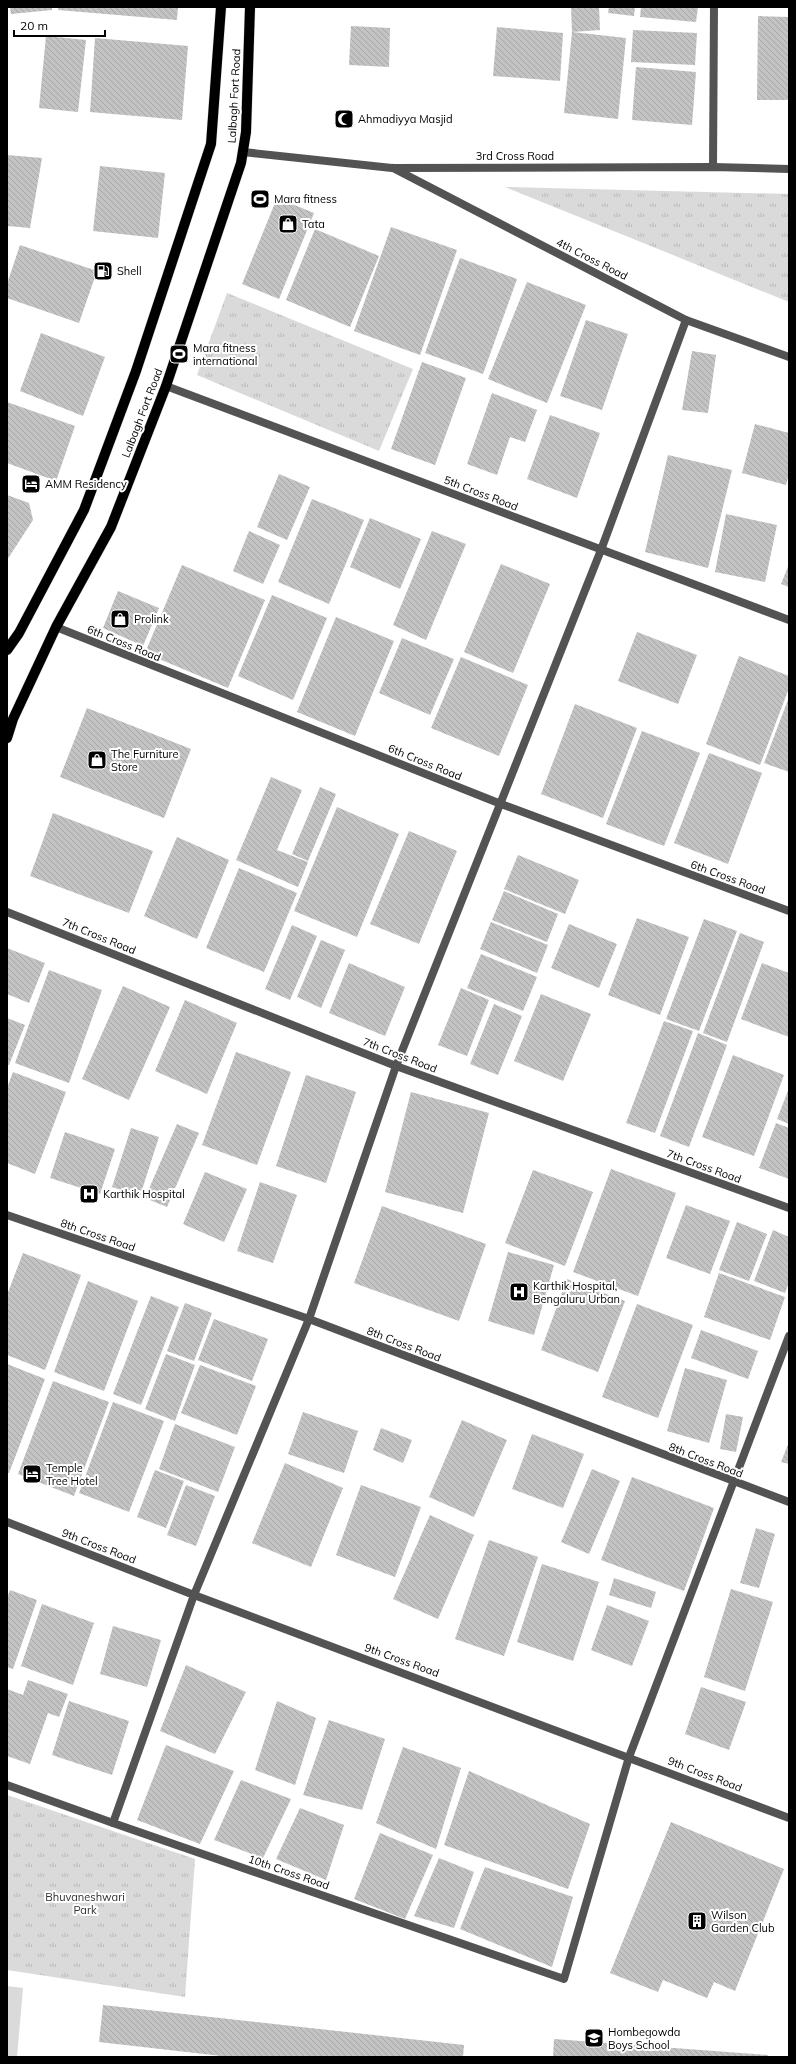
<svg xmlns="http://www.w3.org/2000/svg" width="796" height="2064" font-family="Mulish,sans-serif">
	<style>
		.grass { fill: url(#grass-tufts) }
		.pitch { fill: #dadada }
		.building { fill: url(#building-back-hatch) }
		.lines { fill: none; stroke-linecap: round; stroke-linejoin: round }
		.primary-casing { stroke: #dbdbdb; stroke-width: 11 }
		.minor { stroke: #535353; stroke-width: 8 }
		.primary { stroke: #000; stroke-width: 10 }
		.labels { text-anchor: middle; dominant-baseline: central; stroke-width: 4; stroke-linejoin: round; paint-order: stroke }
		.street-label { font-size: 11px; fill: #000; stroke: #fff }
		.poi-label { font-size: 11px; fill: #000; stroke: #fff; text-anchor: start }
		.park-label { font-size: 11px; fill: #313131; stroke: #fff }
	</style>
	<defs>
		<pattern id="grass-tufts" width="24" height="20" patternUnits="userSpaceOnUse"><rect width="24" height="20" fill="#dadada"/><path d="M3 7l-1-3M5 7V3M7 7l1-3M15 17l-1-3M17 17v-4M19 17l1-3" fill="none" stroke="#b9b9b9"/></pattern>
		<pattern id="building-back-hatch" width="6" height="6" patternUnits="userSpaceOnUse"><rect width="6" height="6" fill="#c3c3c3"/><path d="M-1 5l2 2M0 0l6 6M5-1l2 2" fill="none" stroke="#a6a6a6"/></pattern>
	</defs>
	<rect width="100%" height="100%" fill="#fff"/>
	<g class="grass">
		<path d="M505,187L789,194V302Z"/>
		<path d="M227,293L413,369L379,451L197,375Z"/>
		<path d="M7,1795L195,1859L185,1997L7,1970Z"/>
	</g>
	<path class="pitch" d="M7,1986L23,1988L17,2057H7Z"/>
	<g class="building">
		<path d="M10,7H52V10L11,14Z"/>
		<path d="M58,7H178L177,20L58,10Z"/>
		<path d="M571,7H599L600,30L572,32Z"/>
		<path d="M609,7H635L634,16L608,13Z"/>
		<path d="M641,7H698L696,22L640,17Z"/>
		<path d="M758,16L789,17V100H757Z"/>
		<path d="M351,26L390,28L389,67L349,65Z"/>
		<path d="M497,27L563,33L560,81L493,76Z"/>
		<path d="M633,30L697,33L695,65L631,62Z"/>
		<path d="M572,32L626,38L618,119L564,113Z"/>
		<path d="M46,36L86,40L78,112L39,108Z"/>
		<path d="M95,38L188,46L182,120L90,112Z"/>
		<path d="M636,67L696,72L692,125L632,120Z"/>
		<path d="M7,155L42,158L30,228L7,226Z"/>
		<path d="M100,166L165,173L158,238L93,231Z"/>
		<path d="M277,198L314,213L279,299L242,284Z"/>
		<path d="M391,227L457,250L420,355L354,331Z"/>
		<path d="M315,229L379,256L350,327L286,300Z"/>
		<path d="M20,245L97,271L79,323L7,298V284Z"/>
		<path d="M460,258L517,279L483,374L425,353Z"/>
		<path d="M527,282L586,305L547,403L488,379Z"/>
		<path d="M586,320L628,334L602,410L560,396Z"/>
		<path d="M41,333L105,357L83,416L20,391Z"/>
		<path d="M692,351L716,355L708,413L682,410Z"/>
		<path d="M422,362L466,378L435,465L391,449Z"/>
		<path d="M492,393L537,410L525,442L510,437L497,475L467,464Z"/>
		<path d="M7,402L75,426L56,481L7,463Z"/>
		<path d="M550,415L600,433L577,498L527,479Z"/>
		<path d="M755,424L789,433V474L786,485L742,473Z"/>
		<path d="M668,455L732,470L708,568L645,552Z"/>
		<path d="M279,474L310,487L287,540L257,527Z"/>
		<path d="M7,495L29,503L33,520L7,560Z"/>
		<path d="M312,499L364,520L329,604L278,582Z"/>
		<path d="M726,514L777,525L765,582L715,572Z"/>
		<path d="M370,518L421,539L400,589L350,567Z"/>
		<path d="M249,531L280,545L263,584L233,571Z"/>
		<path d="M432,531L466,544L426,640L393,625Z"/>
		<path d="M501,564L550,584L513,673L464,652Z"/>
		<path d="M789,564V587L781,584Z"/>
		<path d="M182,565L265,600L228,688L145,653Z"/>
		<path d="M118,591L159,608L143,646L103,628Z"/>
		<path d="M272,595L327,618L293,700L238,676Z"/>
		<path d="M336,617L394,641L355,736L297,712Z"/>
		<path d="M637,632L697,655L678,704L618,681Z"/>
		<path d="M402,638L454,659L430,715L379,693Z"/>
		<path d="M739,656L789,676V688L760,765L706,744Z"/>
		<path d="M461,657L528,685L499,756L431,728Z"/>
		<path d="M789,697V772L764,763Z"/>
		<path d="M575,704L637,728L603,818L541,794Z"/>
		<path d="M87,708L191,749L164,818L60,777Z"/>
		<path d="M642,731L700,753L664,846L606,824Z"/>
		<path d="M709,753L762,773L728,864L674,843Z"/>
		<path d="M271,777L302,790L277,850L308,862L298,887L236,860Z"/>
		<path d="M320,787L336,794L308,861L292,854Z"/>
		<path d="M337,807L399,834L357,937L294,911Z"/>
		<path d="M53,813L153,851L129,913L30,876Z"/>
		<path d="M409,831L457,851L419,944L370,924Z"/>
		<path d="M177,837L229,860L197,939L144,916Z"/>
		<path d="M518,855L579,880L565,914L504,889Z"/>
		<path d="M239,868L297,893L264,972L206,948Z"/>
		<path d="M504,891L558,914L547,942L492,920Z"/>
		<path d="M637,918L689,937L660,1015L608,995Z"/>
		<path d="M704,919L737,931L699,1031L666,1019Z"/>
		<path d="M491,922L548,945L537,973L480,949Z"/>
		<path d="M569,924L617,944L599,988L551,968Z"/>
		<path d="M292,925L317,936L290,1000L265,989Z"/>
		<path d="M740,933L764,942L727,1042L703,1033Z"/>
		<path d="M321,940L345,950L321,1008L297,997Z"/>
		<path d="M7,948L45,963L29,1003L7,994Z"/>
		<path d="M481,954L537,977L523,1011L467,988Z"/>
		<path d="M349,963L405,987L385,1036L329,1013Z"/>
		<path d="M762,963L789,973V1037L741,1019Z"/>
		<path d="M49,970L102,990L69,1083L15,1063Z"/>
		<path d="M123,986L170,1007L129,1100L82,1079Z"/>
		<path d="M461,988L489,1000L467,1056L438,1045Z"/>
		<path d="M541,994L591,1014L563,1081L514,1061Z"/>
		<path d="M185,1000L237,1023L207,1094L155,1071Z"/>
		<path d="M494,1004L522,1016L498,1075L470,1064Z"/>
		<path d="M7,1018L25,1025L9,1065L7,1064Z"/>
		<path d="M664,1021L693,1031L655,1133L626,1123Z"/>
		<path d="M698,1033L727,1045L689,1147L660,1136Z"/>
		<path d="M236,1052L291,1072L257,1165L202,1145Z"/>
		<path d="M733,1055L784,1075L754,1156L702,1137Z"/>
		<path d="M13,1072L66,1092L35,1174L7,1163V1088Z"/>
		<path d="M306,1075L356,1092L326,1183L276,1166Z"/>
		<path d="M789,1088V1124L777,1119Z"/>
		<path d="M411,1092L489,1113L463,1213L385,1192Z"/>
		<path d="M776,1123L789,1128V1179L759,1168Z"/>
		<path d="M177,1124L199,1133L167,1207L145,1198Z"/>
		<path d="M131,1128L159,1137L140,1196L112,1187Z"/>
		<path d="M65,1132L115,1149L100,1194L50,1178Z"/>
		<path d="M611,1169L676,1193L638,1296L573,1272Z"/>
		<path d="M533,1170L593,1192L565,1266L505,1243Z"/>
		<path d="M205,1172L247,1189L224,1242L183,1224Z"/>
		<path d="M260,1182L297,1195L273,1263L237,1251Z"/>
		<path d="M686,1205L730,1221L710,1274L666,1258Z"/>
		<path d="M382,1206L486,1244L459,1321L354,1283Z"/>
		<path d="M737,1222L767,1234L749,1281L719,1270Z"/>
		<path d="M773,1230L789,1237V1282L785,1293L754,1281Z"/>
		<path d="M508,1252L554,1265L534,1335L488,1321Z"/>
		<path d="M23,1253L81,1275L45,1370L7,1355V1295Z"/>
		<path d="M719,1273L785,1297L770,1340L704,1317Z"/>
		<path d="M567,1279L625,1301L598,1372L541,1350Z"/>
		<path d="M88,1281L138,1301L104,1391L54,1372Z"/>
		<path d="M151,1296L179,1307L141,1405L113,1394Z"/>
		<path d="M185,1303L212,1313L194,1361L167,1351Z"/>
		<path d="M637,1304L693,1325L658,1418L602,1397Z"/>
		<path d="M214,1319L268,1339L252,1381L198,1360Z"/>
		<path d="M701,1330L758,1351L748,1379L691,1358Z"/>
		<path d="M166,1354L195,1365L175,1421L145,1409Z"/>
		<path d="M7,1364L45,1379L9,1473L7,1472Z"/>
		<path d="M200,1365L256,1386L237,1435L181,1413Z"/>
		<path d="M685,1368L727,1380L709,1443L667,1431Z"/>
		<path d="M53,1381L109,1402L74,1496L18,1474Z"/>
		<path d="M113,1402L164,1421L129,1512L79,1493Z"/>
		<path d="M303,1412L358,1431L344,1473L288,1454Z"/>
		<path d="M726,1414L743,1417L736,1452L720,1449Z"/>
		<path d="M462,1420L507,1440L474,1517L429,1497Z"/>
		<path d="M175,1424L235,1447L218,1492L159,1469Z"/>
		<path d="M381,1428L412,1440L403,1463L373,1450Z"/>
		<path d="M532,1434L584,1454L563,1508L512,1489Z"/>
		<path d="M789,1442V1464L781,1462Z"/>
		<path d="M285,1463L343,1488L311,1567L252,1543Z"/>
		<path d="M592,1469L620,1481L589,1554L561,1542Z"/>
		<path d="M155,1470L184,1481L166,1528L137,1517Z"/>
		<path d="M632,1477L714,1508L684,1591L601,1560Z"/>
		<path d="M186,1485L215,1496L196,1546L167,1535Z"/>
		<path d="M361,1485L421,1507L395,1577L336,1555Z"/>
		<path d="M430,1515L474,1535L438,1619L393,1599Z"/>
		<path d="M756,1528L775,1534L759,1588L740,1583Z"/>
		<path d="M489,1540L538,1557L504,1656L455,1639Z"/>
		<path d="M542,1564L599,1582L573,1661L517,1642Z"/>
		<path d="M614,1578L656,1592L651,1608L609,1595Z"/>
		<path d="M731,1589L773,1602L745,1691L704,1677Z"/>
		<path d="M10,1590L37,1600L13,1669L7,1667V1598Z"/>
		<path d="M42,1604L94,1623L73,1685L21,1666Z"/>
		<path d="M607,1605L649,1621L632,1666L591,1650Z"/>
		<path d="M113,1626L161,1640L147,1687L100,1674Z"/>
		<path d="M186,1665L246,1692L215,1754L160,1731Z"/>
		<path d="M28,1680L68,1694L59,1717L48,1713L30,1764L7,1756V1689L23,1695Z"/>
		<path d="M701,1687L746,1702L729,1750L685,1734Z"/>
		<path d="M69,1701L129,1721L112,1775L52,1755Z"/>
		<path d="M277,1701L316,1718L295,1785L255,1770Z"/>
		<path d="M329,1720L385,1739L362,1810L303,1795Z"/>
		<path d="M166,1745L234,1771L200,1844L137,1820Z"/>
		<path d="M403,1747L461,1768L436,1849L376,1823Z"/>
		<path d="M469,1771L590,1824L568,1889L444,1845Z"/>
		<path d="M241,1780L291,1799L263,1858L214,1840Z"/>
		<path d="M300,1808L344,1825L326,1880L276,1859Z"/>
		<path d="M671,1822L784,1869L735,1991L714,1982L707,1998L663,1980L658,1992L610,1973Z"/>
		<path d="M380,1833L433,1855L405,1919L354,1899Z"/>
		<path d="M439,1858L474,1872L454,1928L414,1916Z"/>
		<path d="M485,1867L573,1897L552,1967L460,1929Z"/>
		<path d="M103,2005L464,2045L463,2057H230L99,2042Z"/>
		<path d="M554,2039L768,2055V2057H553Z"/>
	</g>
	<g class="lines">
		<g class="primary-casing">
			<g id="primary">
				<path d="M7,650L19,633L84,510L136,371L211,144L221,7"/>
				<path d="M7,738L13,719L56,627L111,527L166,386L241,163L246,132L250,7"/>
			</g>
		</g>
		<g class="minor">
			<path d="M243,152L392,168L713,167L789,169"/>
			<path d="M713,167L714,7"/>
			<path d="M393,168L686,320L789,357"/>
			<path d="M166,386L789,620"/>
			<path d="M56,627L501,804L789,911"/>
			<path d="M7,912L396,1066L789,1208"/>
			<path d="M7,1215L309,1319L789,1502"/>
			<path d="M7,1522L194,1595L789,1818"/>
			<path d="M7,1785L113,1823L564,1979L629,1757L789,1336"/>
			<path d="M113,1823L194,1595L309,1319L396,1066L601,550L686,320"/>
		</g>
		<use href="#primary" class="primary"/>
	</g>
	<defs>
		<g id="mosque-square" transform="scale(1)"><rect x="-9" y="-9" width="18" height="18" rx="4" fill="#000" stroke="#fff"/><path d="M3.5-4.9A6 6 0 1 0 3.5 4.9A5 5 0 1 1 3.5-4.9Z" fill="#fff"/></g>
		<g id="stadium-square" transform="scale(1)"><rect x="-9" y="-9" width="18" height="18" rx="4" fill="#000" stroke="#fff"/><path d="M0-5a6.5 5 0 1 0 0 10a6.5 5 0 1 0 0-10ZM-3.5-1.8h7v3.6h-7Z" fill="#fff"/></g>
		<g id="shop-square" transform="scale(1)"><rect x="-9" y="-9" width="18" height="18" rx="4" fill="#000" stroke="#fff"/><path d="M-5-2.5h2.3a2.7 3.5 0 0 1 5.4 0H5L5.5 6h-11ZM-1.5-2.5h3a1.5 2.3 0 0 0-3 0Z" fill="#fff"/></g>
		<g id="fuel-square" transform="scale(1)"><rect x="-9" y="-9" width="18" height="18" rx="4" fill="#000" stroke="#fff"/><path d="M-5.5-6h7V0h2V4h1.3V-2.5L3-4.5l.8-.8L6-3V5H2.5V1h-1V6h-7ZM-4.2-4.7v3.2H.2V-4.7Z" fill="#fff"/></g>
		<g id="hotel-square" transform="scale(1)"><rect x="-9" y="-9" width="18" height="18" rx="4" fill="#000" stroke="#fff"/><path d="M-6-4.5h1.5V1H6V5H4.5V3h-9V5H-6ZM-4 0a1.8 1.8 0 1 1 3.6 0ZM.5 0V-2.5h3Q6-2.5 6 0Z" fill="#fff"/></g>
		<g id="hospital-square" transform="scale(1)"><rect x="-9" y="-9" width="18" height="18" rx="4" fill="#000" stroke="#fff"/><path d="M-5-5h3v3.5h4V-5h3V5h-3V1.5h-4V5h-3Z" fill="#fff"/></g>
		<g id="building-square" transform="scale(1)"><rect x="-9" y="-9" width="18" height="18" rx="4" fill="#000" stroke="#fff"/><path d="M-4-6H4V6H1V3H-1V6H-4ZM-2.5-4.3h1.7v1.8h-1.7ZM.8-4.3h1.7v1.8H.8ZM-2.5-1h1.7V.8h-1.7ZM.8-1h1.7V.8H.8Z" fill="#fff"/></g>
		<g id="school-square" transform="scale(1)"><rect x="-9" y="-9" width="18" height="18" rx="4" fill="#000" stroke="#fff"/><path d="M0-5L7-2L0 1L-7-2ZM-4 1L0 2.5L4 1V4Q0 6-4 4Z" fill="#fff"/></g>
	</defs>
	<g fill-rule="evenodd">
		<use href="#mosque-square" x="344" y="119"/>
		<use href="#stadium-square" x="260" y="199"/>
		<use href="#shop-square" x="288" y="224"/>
		<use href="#fuel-square" x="103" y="271"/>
		<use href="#stadium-square" x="179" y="354"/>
		<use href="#hotel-square" x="31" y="484"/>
		<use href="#shop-square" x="120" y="619"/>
		<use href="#shop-square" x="97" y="760"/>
		<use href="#hospital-square" x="89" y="1194"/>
		<use href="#hospital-square" x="519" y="1292"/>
		<use href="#hotel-square" x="32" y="1474"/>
		<use href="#building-square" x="697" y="1921"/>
		<use href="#school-square" x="594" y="2038"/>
	</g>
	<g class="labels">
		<g class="street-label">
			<text transform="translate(234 96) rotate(-87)">Lalbagh Fort Road</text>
			<text x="515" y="156">3rd Cross Road</text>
			<text transform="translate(592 259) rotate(27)">4th Cross Road</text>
			<text transform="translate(142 413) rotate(-69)">Lalbagh Fort Road</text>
			<text transform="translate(481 493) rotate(21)">5th Cross Road</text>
			<text transform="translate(124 643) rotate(22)">6th Cross Road</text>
			<text transform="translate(425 762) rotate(22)">6th Cross Road</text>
			<text transform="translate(728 877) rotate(20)">6th Cross Road</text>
			<text transform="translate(99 936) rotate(22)">7th Cross Road</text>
			<text transform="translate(400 1055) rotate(21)">7th Cross Road</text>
			<text transform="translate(704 1166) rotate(20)">7th Cross Road</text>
			<text transform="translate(98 1235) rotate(19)">8th Cross Road</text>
			<text transform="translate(404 1344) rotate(21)">8th Cross Road</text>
			<text transform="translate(706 1460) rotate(21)">8th Cross Road</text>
			<text transform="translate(99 1546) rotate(21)">9th Cross Road</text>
			<text transform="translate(402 1660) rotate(20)">9th Cross Road</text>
			<text transform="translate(705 1774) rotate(21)">9th Cross Road</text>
			<text transform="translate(289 1872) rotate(19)">10th Cross Road</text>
		</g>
		<g class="poi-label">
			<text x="358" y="119">Ahmadiyya Masjid</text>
			<text x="274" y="199">Mara fitness</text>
			<text x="302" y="224">Tata</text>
			<text x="117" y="271">Shell</text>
			<text x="193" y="348">Mara fitness<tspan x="193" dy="13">international</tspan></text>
			<text x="45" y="484">AMM Residency</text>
			<text x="134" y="619">Prolink</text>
			<text x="111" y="754">The Furniture<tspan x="111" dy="13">Store</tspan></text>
			<text x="103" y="1194">Karthik Hospital</text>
			<text x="533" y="1286">Karthik Hospital,<tspan x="533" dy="13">Bengaluru Urban</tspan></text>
			<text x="46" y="1468">Temple<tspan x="46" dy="13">Tree Hotel</tspan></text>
			<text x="711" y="1915">Wilson<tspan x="711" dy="13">Garden Club</tspan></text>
			<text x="608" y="2032">Hombegowda<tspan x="608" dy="13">Boys School</tspan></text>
		</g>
		<g class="park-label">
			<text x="85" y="1897">Bhuvaneshwari<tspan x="85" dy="13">Park</tspan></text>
		</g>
	</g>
	<rect width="796" height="2064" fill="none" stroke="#000000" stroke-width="16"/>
	<path d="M14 30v6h91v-6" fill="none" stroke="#000000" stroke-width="2"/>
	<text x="20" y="30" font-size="12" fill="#000000" stroke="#ffffff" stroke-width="3" paint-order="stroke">20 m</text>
</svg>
